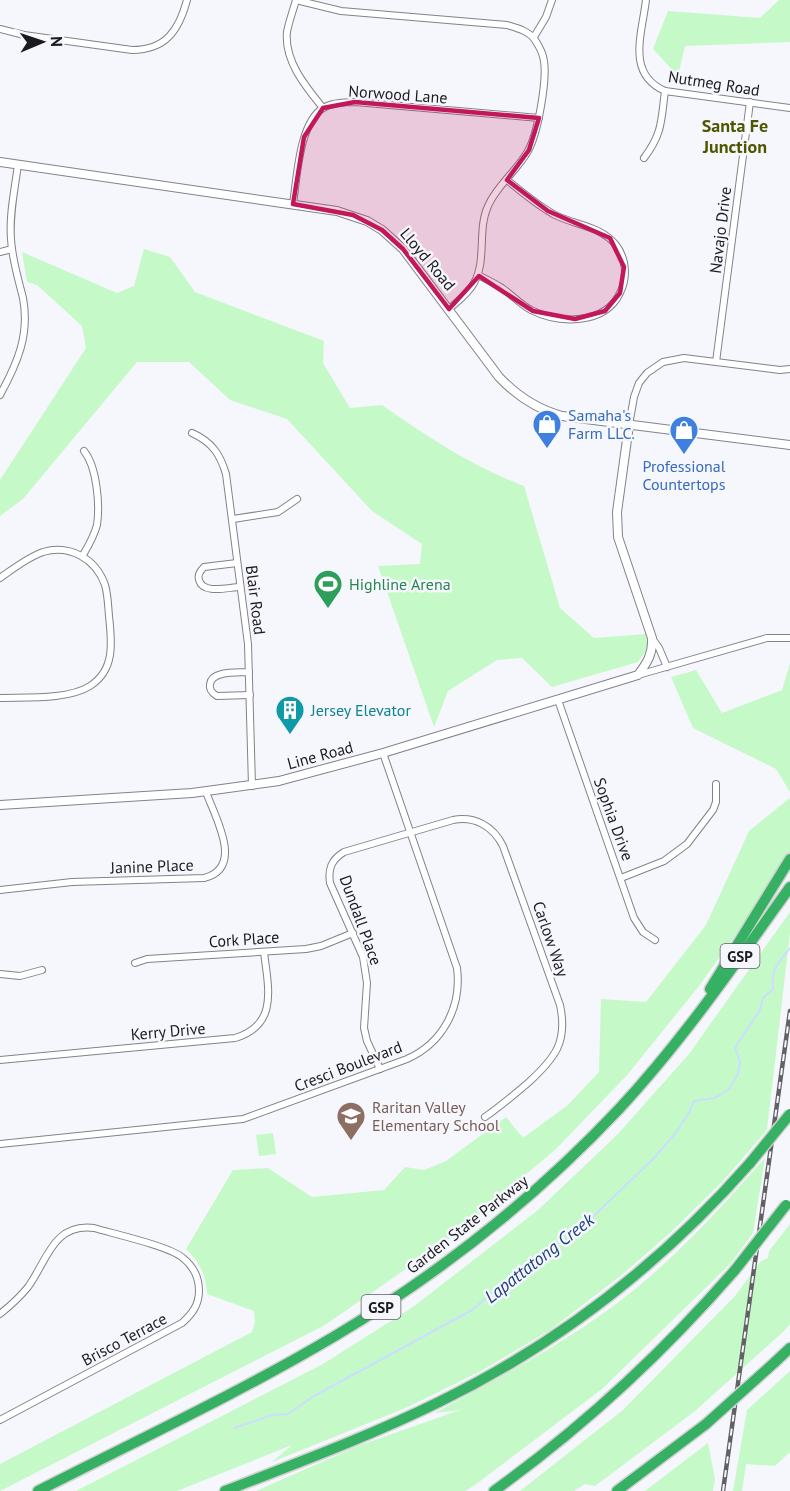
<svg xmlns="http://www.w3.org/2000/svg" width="790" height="1491" font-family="'PT Sans',sans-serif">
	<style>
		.green { fill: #c6f9c8 }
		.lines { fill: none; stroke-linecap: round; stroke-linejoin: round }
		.stream { stroke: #cadeff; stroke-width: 2 }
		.street-casing { stroke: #81828c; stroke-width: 8 }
		.secondary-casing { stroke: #81828c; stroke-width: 10 }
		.highway-casing { stroke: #d1d1d2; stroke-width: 13 }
		.street { stroke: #fff; stroke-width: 6 }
		.secondary { stroke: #fff; stroke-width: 8 }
		.highway { stroke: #36b062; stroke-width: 10 }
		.rail-casing { stroke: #616166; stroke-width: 4.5 }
		.rail { stroke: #f6f6fd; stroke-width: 2; stroke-dasharray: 7; stroke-linecap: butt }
		.highway-bridge-casing { stroke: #d1d1d2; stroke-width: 13; stroke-linecap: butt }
		.highway-bridge { stroke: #36b062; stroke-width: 10 }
		.marked { fill: #c2185b; fill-opacity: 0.2; stroke: #c2185b; stroke-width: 4.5; stroke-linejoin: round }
		.labels { text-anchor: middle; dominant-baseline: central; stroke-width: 5; stroke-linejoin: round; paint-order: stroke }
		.shield { fill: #f6f6fd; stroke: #5d5d62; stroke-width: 1.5 }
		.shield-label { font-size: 15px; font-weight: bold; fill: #1b1b1f }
		.street-label { font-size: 16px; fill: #1b1b1f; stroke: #f6f6fd }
		.shop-label { font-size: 16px; fill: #366cbe; stroke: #f6f6fd; text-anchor: start }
		.leisure-label { font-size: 16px; fill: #27864d; stroke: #f6f6fd; text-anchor: start }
		.culture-label { font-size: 16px; fill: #0d838f; stroke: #f6f6fd; text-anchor: start }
		.education-label { font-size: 16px; fill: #785e54; stroke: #f6f6fd; text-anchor: start }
		.neighbourhood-label { font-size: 18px; font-weight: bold; fill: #4c5700; stroke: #f6f6fd }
		.water-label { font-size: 18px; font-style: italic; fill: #193f7e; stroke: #f6f6fd }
	</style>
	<rect width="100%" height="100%" fill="#f6f6fd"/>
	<g class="green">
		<path d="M779,0H790V42L685,46L678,76L653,49L668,11L760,18Z"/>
		<path d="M144,249L170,257L195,292L324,341L323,363L350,408L382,405C426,436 473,467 524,486L560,608L594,638L646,634L648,648L638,662L552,687L522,658L497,660L448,691L434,727L378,566L420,564L422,544L372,511L287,419L230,400L189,362H137L23,499L0,516V480L86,348L82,326L37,285L27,282L22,252L117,293L134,286Z"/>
		<path d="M790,663V792L776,769L693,728L671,677L696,670L722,713L782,690Z"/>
		<path d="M790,798V858L699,986L628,1074L556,1149L452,1237L325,1325L0,1491V1464L252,1332L255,1322L254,1311L207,1294C206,1276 200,1262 186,1249L233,1170L268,1168L312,1197L384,1190L405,1167L424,1170L446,1161L506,1117L523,1138L568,1105L599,1072L601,999L646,1002L706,925L749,831Z"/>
		<path d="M790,912V933L767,1130L722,1182L671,1232L623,1274L550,1330L481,1371L408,1407L272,1462L292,1445L177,1491H76L323,1364L413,1307L538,1210L617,1135L689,1054Z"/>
		<path d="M273,1133L276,1154L259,1156L256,1135Z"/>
		<path d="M765,1158L753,1233L731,1263L602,1389L475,1485L465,1491H256L358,1446L460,1410L435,1413C511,1371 589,1331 654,1273C694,1238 729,1198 765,1158Z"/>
		<path d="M790,1224V1324L783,1332L695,1411L595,1486L585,1484L574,1491H520L623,1410L735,1296L761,1261L768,1258L769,1251Z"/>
		<path d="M790,1371V1452L775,1466L746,1464L742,1491H733L747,1410Z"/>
		<path d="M708,1443L715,1479L713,1491H645Z"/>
	</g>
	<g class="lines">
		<path class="stream" d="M234,1428L272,1415L288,1414L314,1396L472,1310L542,1251L573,1236L654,1158L675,1134L689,1113L694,1101L715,1098L729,1089L738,1074L740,1061L735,1048L760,1010L763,998L773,989C770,970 779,962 790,948"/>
		<g class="street-casing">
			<g id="street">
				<path d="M296,0L341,11L507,25C517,28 529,31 535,40C539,46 543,53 544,61C547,81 538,133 528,151C517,171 497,185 488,206C477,230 487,260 474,283C468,294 458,301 449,309"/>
				<path d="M296,0C293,11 289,21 287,32C284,61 306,87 323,108"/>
				<path d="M646,0C642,34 626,74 665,91L790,108"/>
				<path d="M0,29L24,35L132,50C166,50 179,30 187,0"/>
				<path d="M534,37L546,17L552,0"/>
				<path d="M644,158C663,133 661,120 665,91"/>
				<path d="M293,204C297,178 299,123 323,108C331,103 346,102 355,102L539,118"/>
				<path d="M0,252L12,249"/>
				<path d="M478,275C486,279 494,283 502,288C512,295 520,304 531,310C559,324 605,325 620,293C628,277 626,258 616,245C601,226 575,225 555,215C538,206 523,193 507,180"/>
				<path d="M716,362L750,102"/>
				<path d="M0,395C17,364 30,335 23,298C18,278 12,259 11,239C9,214 15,189 18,164"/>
				<path d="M629,425L634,397L639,383L647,373L663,362L684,358L780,370L790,369"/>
				<path d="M192,433C212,442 220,454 226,474L248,644L252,786"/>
				<path d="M233,519L278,512L297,499"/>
				<path d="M83,555C89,545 94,536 97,525C100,505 97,467 84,451"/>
				<path d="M237,563L204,567C200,571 197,575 199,580C203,595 229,587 240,587"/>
				<path d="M0,578C13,569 28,557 43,552C70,544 96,559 105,585C108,595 108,606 109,616C112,643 115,670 90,686C68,700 25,697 0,698"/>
				<path d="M652,638L659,648L667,667"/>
				<path d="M249,672C239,673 212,670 210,684C209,690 212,693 217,696L250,695"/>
				<path d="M638,675L767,638H790"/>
				<path d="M558,700L634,918L643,932L655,940"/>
				<path d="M621,878L664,861L687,844L713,810L716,802V784"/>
				<path d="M0,890L72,882L204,878C245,868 215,817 206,792"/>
				<path d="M135,963L147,959L306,949L321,946L353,933"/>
				<path d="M0,974L20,976L42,970"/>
				<path d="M0,1060L235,1038C279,1025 268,987 264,952"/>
				<path d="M380,1069L367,1041L364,1028L367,983L363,957L330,883C328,869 331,860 344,852L453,820C475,816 493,826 503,846L560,1005C568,1042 555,1058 529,1082C515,1094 501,1106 485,1117"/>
				<path d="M0,1144L243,1119L407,1059C443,1043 462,1007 457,968L383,753"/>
				<path d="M0,1314C10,1306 20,1297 28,1287C47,1261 53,1223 94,1228C114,1234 169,1246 183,1258C193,1266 199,1278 199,1291C199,1305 192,1314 182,1323L0,1420"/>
			</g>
		</g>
		<g class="secondary-casing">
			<g id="secondary">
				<path d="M0,162L337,211L367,221L382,230L403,249L499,377C517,396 536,409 562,416L790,445"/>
				<path d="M0,805L192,793L279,781L383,753L638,675C647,663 653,654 652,638L618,537L617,512L629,425"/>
			</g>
		</g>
		<g class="highway-casing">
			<g id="highway">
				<path d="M710,989L790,859"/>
				<path d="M774,1363L790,1348"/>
				<path d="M38,1491C138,1440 239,1393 335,1336C439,1274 536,1197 619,1109C683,1040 736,963 790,887"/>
				<path d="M225,1491C297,1463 370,1436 439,1402C558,1344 663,1262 750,1163"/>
				<path d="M494,1491C583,1427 663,1353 735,1270"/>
				<path d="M617,1491L706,1424"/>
			</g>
		</g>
		<use href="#street" class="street"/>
		<use href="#secondary" class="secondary"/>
		<use href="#highway" class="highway"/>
		<g class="rail-casing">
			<path id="rail" d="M723,1491L790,1011"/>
		</g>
		<use href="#rail" class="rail"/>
		<g class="highway-bridge-casing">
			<g id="highway-bridge">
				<path d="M750,1163L790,1114"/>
				<path d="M735,1270L786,1205"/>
				<path d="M706,1424L774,1363"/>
			</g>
		</g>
		<use href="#highway-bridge" class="highway-bridge"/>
	</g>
	<path class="marked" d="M355,102L539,118L529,150L507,180L548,211L610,238L624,267L620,293L605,311L575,319L533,311L479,276L449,309L403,249L382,230L353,215L293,204L304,137L323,108Z"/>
	<defs>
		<g id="shop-pin" transform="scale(1.5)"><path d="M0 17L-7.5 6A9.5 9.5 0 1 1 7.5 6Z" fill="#3f7fe0" stroke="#f6f6fd"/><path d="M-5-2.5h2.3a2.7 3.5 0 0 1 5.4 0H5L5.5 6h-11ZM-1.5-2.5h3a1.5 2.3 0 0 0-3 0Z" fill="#fff"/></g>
		<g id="stadium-pin" transform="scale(1.5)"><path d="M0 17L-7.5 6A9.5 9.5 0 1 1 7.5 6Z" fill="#2e9e5b" stroke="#f6f6fd"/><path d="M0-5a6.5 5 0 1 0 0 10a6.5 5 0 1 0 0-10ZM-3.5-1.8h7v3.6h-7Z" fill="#fff"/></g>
		<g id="building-pin" transform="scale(1.5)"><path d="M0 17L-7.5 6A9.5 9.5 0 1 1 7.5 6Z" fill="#0f9aa8" stroke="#f6f6fd"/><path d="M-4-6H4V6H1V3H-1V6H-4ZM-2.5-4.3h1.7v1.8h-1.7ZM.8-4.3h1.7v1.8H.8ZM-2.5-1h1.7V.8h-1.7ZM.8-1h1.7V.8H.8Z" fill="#fff"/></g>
		<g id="school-pin" transform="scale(1.5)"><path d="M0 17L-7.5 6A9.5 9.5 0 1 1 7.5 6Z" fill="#8d6e63" stroke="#f6f6fd"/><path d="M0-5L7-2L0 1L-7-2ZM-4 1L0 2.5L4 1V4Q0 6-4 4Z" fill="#fff"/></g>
	</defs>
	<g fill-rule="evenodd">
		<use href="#shop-pin" x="547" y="424"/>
		<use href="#shop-pin" x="684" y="430"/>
		<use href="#stadium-pin" x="328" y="584"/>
		<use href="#building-pin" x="290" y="710"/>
		<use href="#school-pin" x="351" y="1116"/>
	</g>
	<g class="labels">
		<g class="shield">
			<rect x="720.5" y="944" width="39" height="24" rx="4.5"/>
			<rect x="361.5" y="1295" width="39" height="24" rx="4.5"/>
		</g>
		<g class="shield-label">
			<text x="740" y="956">GSP</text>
			<text x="381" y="1307">GSP</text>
		</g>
		<g class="street-label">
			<text transform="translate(714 83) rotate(9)">Nutmeg Road</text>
			<text transform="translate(398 94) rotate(4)">Norwood Lane</text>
			<text transform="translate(720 230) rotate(-83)">Navajo Drive</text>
			<text transform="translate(428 259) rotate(50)">Lloyd Road</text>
			<text transform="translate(256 600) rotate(83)">Blair Road</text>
			<text transform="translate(320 755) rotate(-15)">Line Road</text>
			<text transform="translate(614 819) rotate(70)">Sophia Drive</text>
			<text transform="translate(152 866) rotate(-2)">Janine Place</text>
			<text transform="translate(361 920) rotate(70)">Dundall Place</text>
			<text transform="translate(244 939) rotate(-4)">Cork Place</text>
			<text transform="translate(551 939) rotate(71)">Carlow Way</text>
			<text transform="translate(168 1031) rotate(-5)">Kerry Drive</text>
			<text transform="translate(348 1066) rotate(-21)">Cresci Boulevard</text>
			<text transform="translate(467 1224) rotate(-38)">Garden State Parkway</text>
			<text transform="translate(124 1339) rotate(-28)">Brisco Terrace</text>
		</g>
		<g class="shop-label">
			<text x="568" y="415">Samaha's<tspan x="568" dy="18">Farm LLC.</tspan></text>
			<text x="684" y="466" text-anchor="middle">Professional<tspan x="684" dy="18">Countertops</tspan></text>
		</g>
		<g class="leisure-label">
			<text x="349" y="584">Highline Arena</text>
		</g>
		<g class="culture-label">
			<text x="311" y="710">Jersey Elevator</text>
		</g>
		<g class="education-label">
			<text x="372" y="1107">Raritan Valley<tspan x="372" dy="18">Elementary School</tspan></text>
		</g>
		<g class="neighbourhood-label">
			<text x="735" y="125">Santa Fe<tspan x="735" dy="21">Junction</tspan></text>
		</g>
		<g class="water-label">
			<text transform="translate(539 1258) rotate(-38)">Lapattatong Creek</text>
		</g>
	</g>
	<g transform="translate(42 42) rotate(88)" stroke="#f6f6fd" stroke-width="4.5" paint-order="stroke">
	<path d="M0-4.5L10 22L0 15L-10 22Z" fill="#1b1b1f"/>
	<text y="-9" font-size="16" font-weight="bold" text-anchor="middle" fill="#1b1b1f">N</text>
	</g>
</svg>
